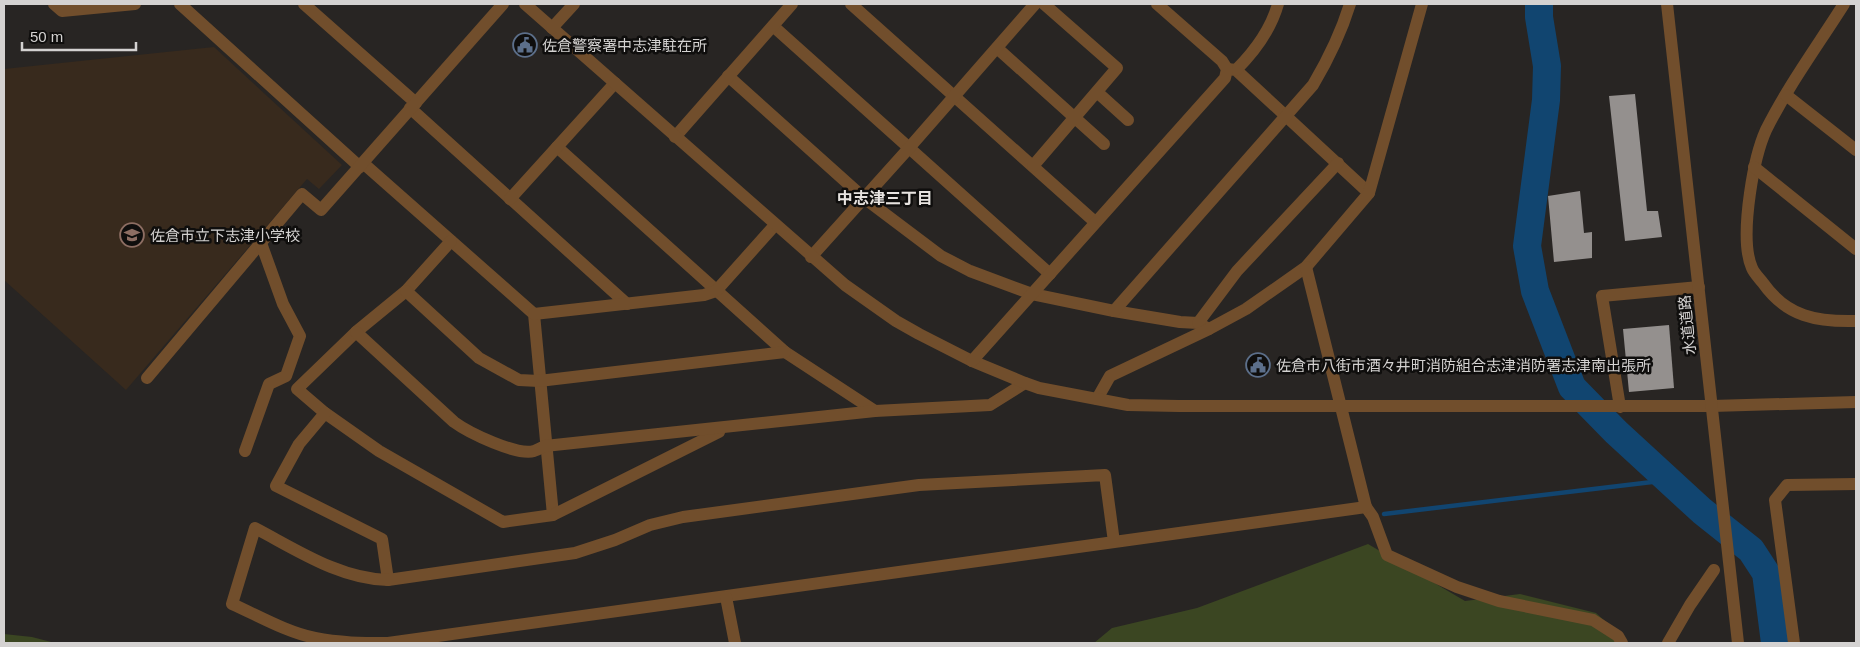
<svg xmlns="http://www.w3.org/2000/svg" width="1860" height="647" font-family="Arial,'Noto Sans JP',sans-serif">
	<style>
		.education { fill: #382a1d }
		.green { fill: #3b4622 }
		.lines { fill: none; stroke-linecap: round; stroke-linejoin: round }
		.stream { stroke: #114570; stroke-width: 4.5 }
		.river { stroke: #114570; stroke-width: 28 }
		.building { fill: #94908e }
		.minor { stroke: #714e2c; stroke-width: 12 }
		.tertiary { stroke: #714e2c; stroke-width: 12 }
		.labels { text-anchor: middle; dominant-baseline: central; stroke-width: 5; stroke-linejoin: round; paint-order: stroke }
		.poi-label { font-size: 15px; fill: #d4d2d1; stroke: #0f0e0d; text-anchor: start }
		.street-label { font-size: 15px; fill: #d4d2d1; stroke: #0f0e0d }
		.neighbourhood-label { font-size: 16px; font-weight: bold; fill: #e7e3e0; stroke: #0f0e0d }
	</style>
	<rect width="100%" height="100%" fill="#282523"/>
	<path class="education" d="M214,47L342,165L319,189L307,179L126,390L4,280V69Z"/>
	<g class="green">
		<path d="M1368,544L1465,601L1520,594L1596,613L1629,643H1094L1112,628L1197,608Z"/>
		<path d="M4,634L32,637L55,643H4Z"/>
	</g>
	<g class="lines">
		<path class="stream" d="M1384,514L1669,480"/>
		<path class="river" d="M1539,4V17L1547,66L1546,100L1527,246L1535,291L1572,387L1616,432L1702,511L1751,550L1766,573L1775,643"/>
	</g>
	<g class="building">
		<path d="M1635,94L1647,211H1658L1662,237L1625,241L1609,96Z"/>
		<path d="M1580,191L1584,233L1592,232V258L1554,262L1548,196Z"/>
		<path d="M1669,325L1674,388L1629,392L1623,329Z"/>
	</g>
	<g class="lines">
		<g class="minor">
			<path d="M54,4L62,11L135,4"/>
			<path d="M180,4L360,167"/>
			<path d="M304,4L416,103"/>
			<path d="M851,4L1095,222"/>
			<path d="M1844,4C1818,45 1788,86 1766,130C1757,150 1753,172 1750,193C1747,214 1743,248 1752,268C1754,273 1759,278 1763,283C1787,317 1817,322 1856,321"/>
			<path d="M773,26L1050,274"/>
			<path d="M997,48L1104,144"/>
			<path d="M1227,69L1236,70L1369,193"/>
			<path d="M1236,70C1254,52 1271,29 1278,4"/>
			<path d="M728,76L864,198L941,256L970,271L1032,294L1114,311L1180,322L1198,323L1209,329"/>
			<path d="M1097,92L1128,120"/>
			<path d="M1786,95L1856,150"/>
			<path d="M410,108L627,304"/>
			<path d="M675,137L792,4"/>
			<path d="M557,147L785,352L875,411"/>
			<path d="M363,163L534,314L553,515"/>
			<path d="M1033,166L1117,68L1044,4"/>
			<path d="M1754,167L1856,249"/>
			<path d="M510,199L615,83"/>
			<path d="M451,241L406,291L356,332L297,389L325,413L379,451L503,522L553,515L719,432"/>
			<path d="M811,257L909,148L1035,4"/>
			<path d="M406,291L479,358L519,380L539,381L785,352"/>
			<path d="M1114,311L1313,85C1329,58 1341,33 1350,4"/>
			<path d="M534,314L704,295L716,291L775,225"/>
			<path d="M1198,323L1237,271L1338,163"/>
			<path d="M356,332L454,422C469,433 517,456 534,451C538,450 542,447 545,446L875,411L990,405L1025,383"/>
			<path d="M147,378L302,194L321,210L503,4"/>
			<path d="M1097,399L1110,376L1209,329L1246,309L1306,267L1369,193L1422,4"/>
			<path d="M1620,407L1602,296L1699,287"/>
			<path d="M325,413L299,444L276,486L382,539L388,580"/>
			<path d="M245,451L269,384L286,376L300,336L283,304L261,243"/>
			<path d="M1366,507L1373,517L1387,555L1457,587L1499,601L1593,620L1618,636L1622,643"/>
			<path d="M1114,542L1105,475L919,485L683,517L650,525L615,540L575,553L388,580C340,579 297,550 255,528L232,604C259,616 286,632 315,638C339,643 363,643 388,643C714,599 1040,553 1366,507L1306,267"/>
			<path d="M726,597L735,643"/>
			<path d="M1668,643L1690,605L1714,570"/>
			<path d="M1794,643L1775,500L1787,485L1856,484"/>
		</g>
		<g class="tertiary">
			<path d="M525,4L845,285L896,321L919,334L972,361L1025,383L1039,388L1128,405L1179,406H1712L1856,402"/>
			<path d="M1667,4L1738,643"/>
			<path d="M552,28L574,4"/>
			<path d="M972,361L1225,78L1227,69L1222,61L1157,4"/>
		</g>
	</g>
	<defs>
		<g id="civic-ring" transform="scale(1.25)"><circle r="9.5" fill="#0f0e0d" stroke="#5c6f8a" stroke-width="1.5"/><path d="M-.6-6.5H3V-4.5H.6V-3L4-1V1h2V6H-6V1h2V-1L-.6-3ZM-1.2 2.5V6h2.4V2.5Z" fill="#5c6f8a"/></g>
		<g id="school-ring" transform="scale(1.25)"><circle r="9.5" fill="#0f0e0d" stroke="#8d6e63" stroke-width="1.5"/><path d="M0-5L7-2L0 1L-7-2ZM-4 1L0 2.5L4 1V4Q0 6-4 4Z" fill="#8d6e63"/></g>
	</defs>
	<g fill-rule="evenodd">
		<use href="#civic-ring" x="525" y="45"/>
		<use href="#school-ring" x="132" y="235"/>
		<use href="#civic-ring" x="1258" y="365"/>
	</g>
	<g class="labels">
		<g class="poi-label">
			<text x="542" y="45">佐倉警察署中志津駐在所</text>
			<text x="150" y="235">佐倉市立下志津小学校</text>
			<text x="1276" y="365">佐倉市八街市酒々井町消防組合志津消防署志津南出張所</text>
		</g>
		<g class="street-label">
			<text transform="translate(1687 325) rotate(-96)">水道道路</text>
		</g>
		<g class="neighbourhood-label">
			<text x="885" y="198">中志津三丁目</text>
		</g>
	</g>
	<rect width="1860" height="647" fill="none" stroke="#d4d2d1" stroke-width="10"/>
	<path d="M22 42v8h114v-8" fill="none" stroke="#d4d2d1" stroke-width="2.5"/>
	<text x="30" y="42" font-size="15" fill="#d4d2d1" stroke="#0f0e0d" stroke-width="4" paint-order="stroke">50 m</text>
</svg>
